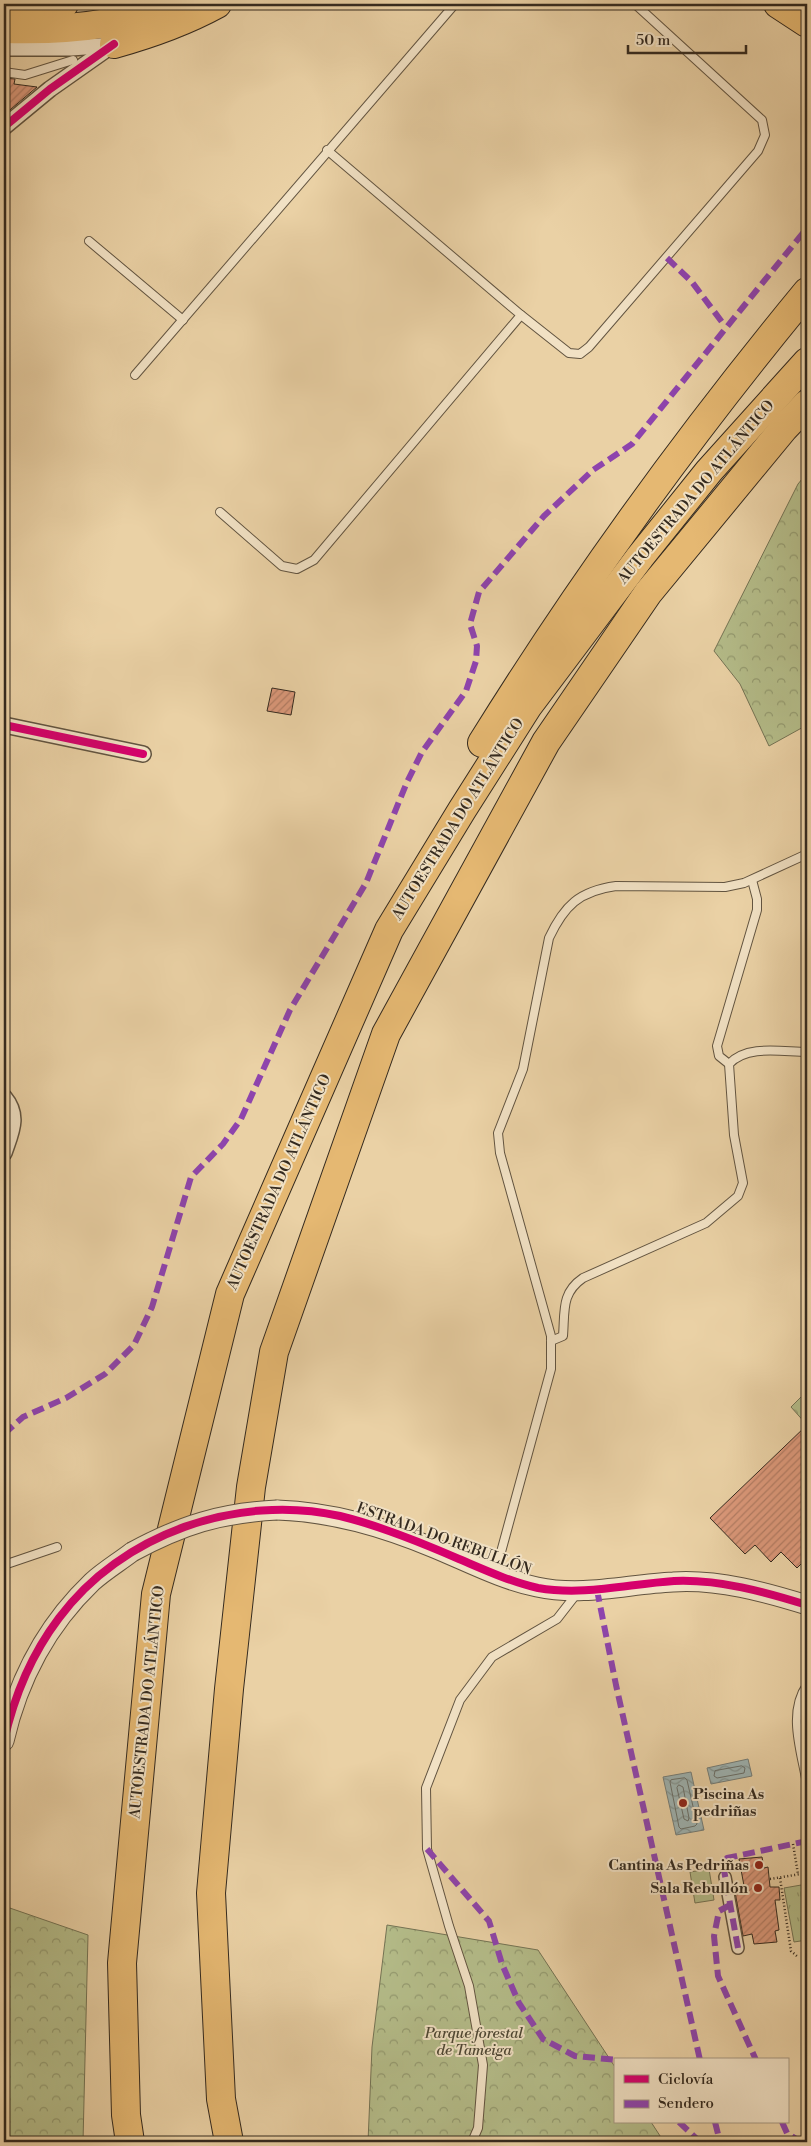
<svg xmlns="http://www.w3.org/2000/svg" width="811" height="2146" font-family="'Libre Bodoni',serif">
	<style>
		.grass { fill: url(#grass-tufts); stroke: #747354 }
		.forest { fill: url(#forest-crowns); stroke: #747354 }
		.park { fill: #b4bc89; stroke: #747354 }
		.water { fill: url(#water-waves); stroke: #747d78 }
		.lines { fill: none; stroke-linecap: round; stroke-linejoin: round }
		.shore { stroke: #696f69; stroke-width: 1 }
		.building { fill: url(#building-hatch); stroke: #342a1f }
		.service-casing { stroke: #625440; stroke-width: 10 }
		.pedestrian-casing { stroke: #625440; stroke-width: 14 }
		.minor-casing { stroke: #625440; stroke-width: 18 }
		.tertiary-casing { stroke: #625440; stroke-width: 21 }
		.motorway-casing { stroke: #342a1f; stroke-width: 30 }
		.path { stroke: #342a1f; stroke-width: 2.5; stroke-dasharray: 1 2.5; stroke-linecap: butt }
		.service { stroke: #f1e1c4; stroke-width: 8 }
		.pedestrian { stroke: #f1e1c4; stroke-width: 11 }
		.minor { stroke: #f1e1c4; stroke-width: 15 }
		.tertiary { stroke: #f1e1c4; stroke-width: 19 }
		.motorway { stroke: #e5b872; stroke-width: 28 }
		.tertiary-bridge-casing { stroke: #625440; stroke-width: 21; stroke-linecap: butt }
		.tertiary-bridge { stroke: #f1e1c4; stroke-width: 19 }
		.quiet { stroke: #8e44ad; stroke-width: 6; stroke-dasharray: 12 6; stroke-linecap: butt }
		.cycleway-casing { stroke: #f1e1c4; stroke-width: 11 }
		.cycleway { stroke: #d6006c; stroke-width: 8 }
		.poi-dot { fill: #8f2418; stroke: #f1e1c4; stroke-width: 2 }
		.labels { text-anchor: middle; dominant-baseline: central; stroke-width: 4; stroke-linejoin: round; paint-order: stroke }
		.street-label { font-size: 15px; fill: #342a1f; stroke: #f1e1c4 }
		.poi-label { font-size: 15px; font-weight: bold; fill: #342a1f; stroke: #f1e1c4; text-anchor: end }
		.park-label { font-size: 15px; font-style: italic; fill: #4e4734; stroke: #f1e1c4 }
	</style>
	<defs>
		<pattern id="grass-tufts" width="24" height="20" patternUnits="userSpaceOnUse" patternTransform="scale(1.25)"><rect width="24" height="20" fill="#b4bc89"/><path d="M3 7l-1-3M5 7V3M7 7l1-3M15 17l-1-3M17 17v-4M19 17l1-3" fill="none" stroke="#93996f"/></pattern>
		<pattern id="forest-crowns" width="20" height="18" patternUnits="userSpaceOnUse" patternTransform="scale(1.25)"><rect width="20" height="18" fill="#b4bc89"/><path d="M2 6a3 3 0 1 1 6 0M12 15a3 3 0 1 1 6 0" fill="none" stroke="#93996f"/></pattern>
		<pattern id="water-waves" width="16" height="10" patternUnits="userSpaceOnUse" patternTransform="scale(1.25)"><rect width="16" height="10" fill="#9eb4b3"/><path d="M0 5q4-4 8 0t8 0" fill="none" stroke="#829391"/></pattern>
		<pattern id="building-hatch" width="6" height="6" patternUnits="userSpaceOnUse" patternTransform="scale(1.25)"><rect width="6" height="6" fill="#dc997b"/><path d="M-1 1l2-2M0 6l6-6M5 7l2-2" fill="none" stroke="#b37d64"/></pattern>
	</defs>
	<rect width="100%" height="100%" fill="#ead1a5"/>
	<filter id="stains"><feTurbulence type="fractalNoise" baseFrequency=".004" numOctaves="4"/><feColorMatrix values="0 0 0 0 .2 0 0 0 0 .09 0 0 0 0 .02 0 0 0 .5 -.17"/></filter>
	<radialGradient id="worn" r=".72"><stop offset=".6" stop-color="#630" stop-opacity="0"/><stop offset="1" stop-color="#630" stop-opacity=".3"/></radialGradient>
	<path class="grass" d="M807,1884V1940L794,1942L784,1888Z"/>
	<g class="forest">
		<path d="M807,473V725L769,746L740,684L714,651L798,484Z"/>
		<path d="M807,1391V1425L791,1407Z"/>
		<path d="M4,1906L88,1935L83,2142H4Z"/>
		<path d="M387,1925L538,1950L615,2067V2122H651L664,2142H368L372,2047Z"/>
	</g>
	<path class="park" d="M709,1869L714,1900L695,1903L690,1872Z"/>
	<g class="water">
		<path d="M748,1759L752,1776L711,1784L707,1768Z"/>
		<path d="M691,1772L704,1830L676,1835L663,1777Z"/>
	</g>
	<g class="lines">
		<g class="shore">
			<path d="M742,1766L745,1768L744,1773L717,1778L714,1776L715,1771Z"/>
			<path d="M685,1778L687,1780L697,1824L695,1826L681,1829L679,1827L670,1782L671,1780Z"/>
			<path d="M679,1785L683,1787L689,1818L688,1821L684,1819L677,1788Z"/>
		</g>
	</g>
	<g class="building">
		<path d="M4,78L15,79L14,84L37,87L4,115Z"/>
		<path d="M272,688L295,692L291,715L267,711Z"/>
		<path d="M807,1425V1558L797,1568L781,1552L771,1562L755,1545L745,1554L710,1518Z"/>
		<path d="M762,1857L764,1868L768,1867L770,1887H779L780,1900H775L779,1930L775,1931L777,1942L754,1944L752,1934L743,1936L735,1892L745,1891L739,1859Z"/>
	</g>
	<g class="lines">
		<g class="service-casing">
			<g id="service">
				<path d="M4,72L25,75L73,60"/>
				<path d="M327,150L521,315L569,353L580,354L589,347L758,151L765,135L762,120L635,4"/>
				<path d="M89,241L183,320"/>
				<path d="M135,375L455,4"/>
				<path d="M220,512L282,566L297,569L314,560L521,315"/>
				<path d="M729,1064L719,1056L717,1046L757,910V899L752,880"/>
				<path d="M551,1341L563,1336C565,1311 561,1293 583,1278L706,1223L738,1196L743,1183L734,1135L729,1064C747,1044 783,1052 807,1052"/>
				<path d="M4,1565L57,1547"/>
				<path d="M495,1574L551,1369V1336L500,1153L498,1133L523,1069L549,938C564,906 579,891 616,886L725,887L744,883L807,854"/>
				<path d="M807,1685C787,1713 802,1753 807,1784"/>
				<path d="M472,2142L478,2128L483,2065L469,1986L449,1926L427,1849L426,1788L460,1700L492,1657L557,1619L578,1592"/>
			</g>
		</g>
		<g class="pedestrian-casing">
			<path id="pedestrian" d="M725,1877L738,1948"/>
		</g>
		<g class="minor-casing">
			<g id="minor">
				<path d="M4,48H71L112,45"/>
				<path d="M4,127L50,89L114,44"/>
				<path d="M4,725L143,754"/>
				<path d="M4,1097C20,1116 11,1132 4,1153"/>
			</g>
		</g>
		<g class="tertiary-casing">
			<g id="tertiary">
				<path d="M277,1510C333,1512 383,1527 434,1548C468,1562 502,1580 537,1587C583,1597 628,1584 673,1582C718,1579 765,1592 807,1605"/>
				<path d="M4,1741C18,1680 46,1626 92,1582C104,1571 119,1562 132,1552"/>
			</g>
		</g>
		<g class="motorway-casing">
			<g id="motorway">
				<path d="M778,4L807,23"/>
				<path d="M4,5L64,4"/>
				<path d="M4,29C63,31 122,26 177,4"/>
				<path d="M114,44C150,34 184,22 217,4"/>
				<path d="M482,743C580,585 689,435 807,292"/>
				<path d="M130,2142L126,2115L122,1963L156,1594L230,1294L389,930L462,810L528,706L640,557L709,471L807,362"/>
				<path d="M229,2142L221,2099L211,1893L229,1689L251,1487L274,1352L386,1034L546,742L648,593L784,428L807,404"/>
			</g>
		</g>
		<g class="path">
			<path d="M793,1844L798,1874"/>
			<path d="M780,1878L791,1951L798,1957"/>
			<path d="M770,1879L807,1873"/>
		</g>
		<use href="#service" class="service"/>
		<use href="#pedestrian" class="pedestrian"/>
		<use href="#minor" class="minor"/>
		<use href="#tertiary" class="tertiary"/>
		<use href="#motorway" class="motorway"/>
		<g class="tertiary-bridge-casing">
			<path id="tertiary-bridge" d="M132,1552C182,1525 220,1513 277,1510"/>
		</g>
		<use href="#tertiary-bridge" class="tertiary-bridge"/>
		<g class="quiet">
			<path d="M667,258L692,282L725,326"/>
			<path d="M4,1434L23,1417L66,1398L105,1374L134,1345L152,1307L191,1177L223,1144L241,1119L290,1010L366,883L407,782L422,752L466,691L476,661L477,646L470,624L479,592L544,516L593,470L632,444L807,228"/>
			<path d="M597,1590L616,1685L700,2060"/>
			<path d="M427,1849L489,1921L502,1964L519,2003L543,2039L575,2056L618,2060"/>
			<path d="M730,1905L719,1911L714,1936L718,1976L756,2060"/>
			<path d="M738,1948L724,1870L727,1858L807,1841"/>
			<path d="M679,2122L699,2141L705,2142"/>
			<path d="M715,2122L720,2142"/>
			<path d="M782,2122L787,2133L801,2142"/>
		</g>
		<g class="cycleway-casing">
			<g id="cycleway">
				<path d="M4,127L50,89L114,44"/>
				<path d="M4,725L143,754"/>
				<path d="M4,1741C14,1696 31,1655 59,1618C121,1534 238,1493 340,1516C381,1526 420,1542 459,1559C485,1570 511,1582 538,1588C584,1596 628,1584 674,1581C719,1579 765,1592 807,1605"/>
			</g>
		</g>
		<use href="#cycleway" class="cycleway"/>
	</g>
	<g class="poi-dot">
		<circle cx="683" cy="1803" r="5"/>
		<circle cx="759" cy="1865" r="5"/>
		<circle cx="758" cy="1888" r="5"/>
	</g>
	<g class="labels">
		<g class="street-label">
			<text transform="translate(696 492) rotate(-50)">AUTOESTRADA DO ATLÁNTICO</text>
			<text transform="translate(458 819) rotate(-58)">AUTOESTRADA DO ATLÁNTICO</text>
			<text transform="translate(279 1182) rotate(-66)">AUTOESTRADA DO ATLÁNTICO</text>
			<text transform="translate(444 1539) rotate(20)">ESTRADA DO REBULLÓN</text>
			<text transform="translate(147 1702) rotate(-84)">AUTOESTRADA DO ATLÁNTICO</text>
		</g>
		<g class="poi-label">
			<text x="693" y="1794" text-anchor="start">Piscina As<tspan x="693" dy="17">pedriñas</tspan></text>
			<text x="749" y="1865">Cantina As Pedriñas</text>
			<text x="748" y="1888">Sala Rebullón</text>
		</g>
		<g class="park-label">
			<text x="474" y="2033">Parque forestal<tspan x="474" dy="17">de Tameiga</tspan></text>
		</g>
	</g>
	<rect width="811" height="2146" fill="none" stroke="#ead1a5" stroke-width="20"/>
	<rect x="5" y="5" width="801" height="2136" fill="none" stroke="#342a1f" stroke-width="2.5"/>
	<rect x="10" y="10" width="791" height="2126" fill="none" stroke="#342a1f"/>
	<rect x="614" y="2058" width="175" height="65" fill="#f1e1c4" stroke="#a59882"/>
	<rect x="624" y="2075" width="25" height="8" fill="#d6006c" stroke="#a59882"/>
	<text x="658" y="2084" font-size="15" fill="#342a1f">Ciclovía</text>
	<rect x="624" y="2100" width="25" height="8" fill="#8e44ad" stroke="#a59882"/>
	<text x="658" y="2108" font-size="15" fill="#342a1f">Sendero</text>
	<path d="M628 45v8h118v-8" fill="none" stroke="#342a1f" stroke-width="2.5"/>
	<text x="636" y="45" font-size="15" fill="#342a1f" stroke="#f1e1c4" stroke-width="4" paint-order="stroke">50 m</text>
	<rect width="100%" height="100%" filter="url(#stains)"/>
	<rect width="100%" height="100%" fill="url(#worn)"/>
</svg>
